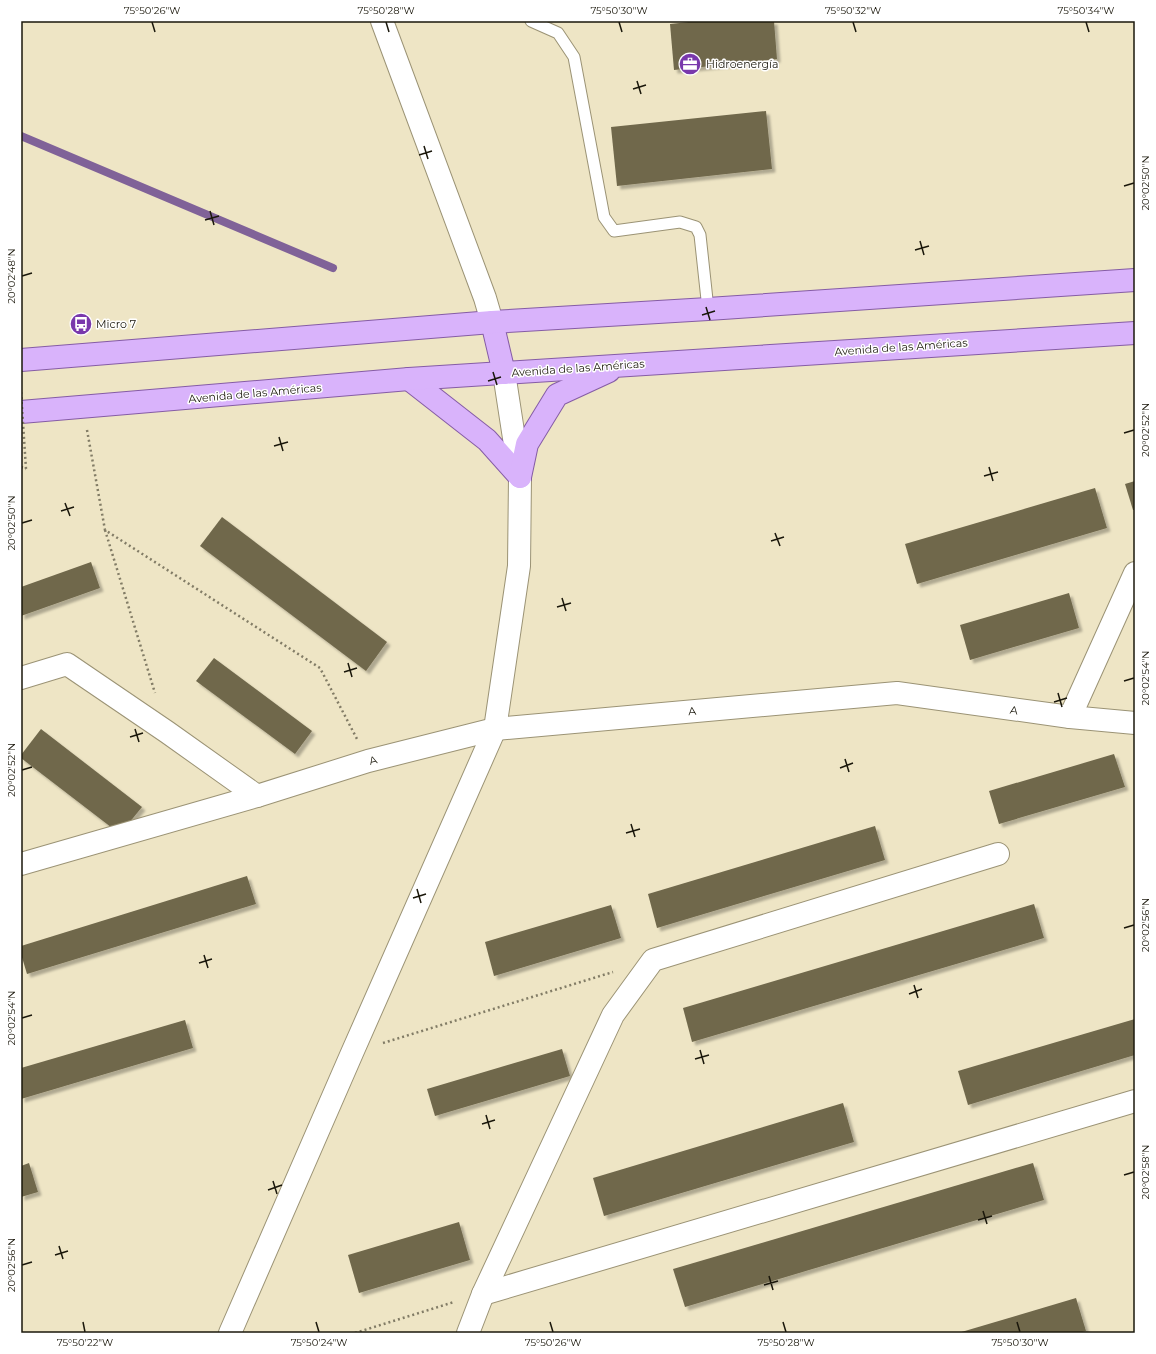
<svg xmlns="http://www.w3.org/2000/svg" width="1156" height="1354" font-family="Montserrat,sans-serif">
	<style>
		.lines { fill: none; stroke-linecap: round; stroke-linejoin: round }
		.stream { stroke: #806298; stroke-width: 8 }
		.building { fill: #70684c; filter: url(#shadow) }
		.lane-casing { stroke: #9b9375; stroke-width: 13 }
		.street-casing { stroke: #9b9375; stroke-width: 24 }
		.secondary-casing { stroke: #9b9375; stroke-width: 24 }
		.primary-casing { stroke: #855ca5; stroke-width: 24 }
		.path { stroke: #827c66; stroke-width: 2.5; stroke-dasharray: 2 3; stroke-linecap: butt }
		.lane { stroke: #fff; stroke-width: 11 }
		.street { stroke: #fff; stroke-width: 22 }
		.secondary { stroke: #fff; stroke-width: 22 }
		.primary { stroke: #d9b3fb; stroke-width: 22 }
		.path-bridge { stroke: #827c66; stroke-width: 2.5; stroke-dasharray: 2 3; stroke-linecap: butt }
		.ticks { fill: none; stroke: #1a170b; stroke-width: 1.5 }
		.labels { text-anchor: middle; dominant-baseline: central; stroke-width: 3; stroke-linejoin: round; paint-order: stroke }
		.poi-label { font-size: 11px; fill: #1a170b; stroke: #fff; text-anchor: start }
		.street-label { font-size: 11px; fill: #1a170b; stroke: #fff }
		.neatline { fill: none; stroke: #1a170b; stroke-width: 1.5 }
		.ticks-label { font-size: 10px; text-anchor: middle; fill: #1a170b }
	</style>
	<defs>
		<filter id="shadow"><feDropShadow dx="3.5" dy="3.5" stdDeviation="1" flood-color="#0004"/></filter>
	</defs>
	<rect width="100%" height="100%" fill="#eee5c5"/>
	<g class="lines">
		<path class="stream" d="M21,136L333,268"/>
	</g>
	<g class="building">
		<path d="M698,21H774L777,59L674,70L670,24Z"/>
		<path d="M766,111L772,169L617,186L611,127Z"/>
		<path d="M1135,481V510H1133L1125,484Z"/>
		<path d="M1095,488L1107,528L917,584L905,544Z"/>
		<path d="M222,517L387,642L366,671L200,546Z"/>
		<path d="M91,562L100,588L21,616V587Z"/>
		<path d="M1069,593L1079,628L970,660L960,625Z"/>
		<path d="M214,658L312,731L295,754L196,681Z"/>
		<path d="M41,729L142,807L120,834L21,758V755Z"/>
		<path d="M1114,754L1125,787L999,824L989,791Z"/>
		<path d="M875,826L885,860L657,928L648,894Z"/>
		<path d="M247,876L256,904L27,974L21,954V946Z"/>
		<path d="M1034,904L1044,938L692,1042L683,1008Z"/>
		<path d="M611,905L621,938L494,976L485,942Z"/>
		<path d="M1135,1019V1055L968,1105L958,1071Z"/>
		<path d="M185,1020L193,1048L21,1099V1068Z"/>
		<path d="M562,1049L570,1076L435,1116L427,1089Z"/>
		<path d="M843,1103L854,1142L604,1216L593,1178Z"/>
		<path d="M29,1163L38,1192L21,1197V1166Z"/>
		<path d="M1033,1163L1044,1200L685,1307L673,1269Z"/>
		<path d="M459,1222L470,1260L359,1293L348,1255Z"/>
		<path d="M1076,1298L1086,1331L1078,1333H958Z"/>
	</g>
	<g class="lines">
		<g class="lane-casing">
			<path id="lane" d="M531,21L558,33L574,57L604,217L614,231L680,222L696,227L700,235L708,309"/>
		</g>
		<g class="street-casing">
			<g id="street">
				<path d="M21,678L67,664L167,732L257,796"/>
				<path d="M1070,717L1135,573"/>
				<path d="M21,864L257,796L368,761L495,729"/>
				<path d="M483,1294L1135,1101"/>
				<path d="M468,1333L483,1294L613,1015L653,960L998,854"/>
			</g>
		</g>
		<g class="secondary-casing">
			<g id="secondary">
				<path d="M382,21L485,298L492,322"/>
				<path d="M495,729L897,693L1070,717L1135,723"/>
				<path d="M230,1333L352,1053L495,729L519,566L520,477L504,373"/>
			</g>
		</g>
		<g class="primary-casing">
			<g id="primary">
				<path d="M492,322L504,373"/>
				<path d="M21,360L492,322L708,309L1135,280"/>
				<path d="M409,379L487,440L520,477"/>
				<path d="M21,412L409,379L1135,333"/>
				<path d="M520,477L527,444L557,395L609,371"/>
			</g>
		</g>
		<g class="path">
			<path d="M87,430L105,530L320,668L357,739"/>
			<path d="M21,467L26,469"/>
			<path d="M105,530L155,693"/>
			<path d="M383,1043L613,972"/>
			<path d="M355,1333L454,1302"/>
		</g>
		<use href="#lane" class="lane"/>
		<use href="#street" class="street"/>
		<use href="#secondary" class="secondary"/>
		<use href="#primary" class="primary"/>
		<path class="path-bridge" d="M21,392L26,469"/>
	</g>
	<path class="ticks" d="M152,22L155,32M386,22L389,32M619,22L622,32M853,22L856,32M1086,22L1089,32M637,81L641,94M633,89L646,85M424,146L428,159M419,155L432,151M1124,186L1134,183M210,211L214,225M205,220L219,216M920,241L924,255M915,250L929,246M22,276L32,273M706,307L710,320M702,315L715,311M493,372L497,385M488,381L501,377M1124,433L1134,430M279,437L283,451M274,446L288,442M989,467L993,481M984,476L998,472M65,503L70,516M61,511L74,507M22,523L32,520M775,533L780,546M771,541L784,537M562,598L566,611M557,607L571,603M348,663L352,677M344,672L357,668M1124,681L1134,678M1058,693L1062,707M1054,702L1067,698M135,729L139,742M130,737L143,733M845,759L849,772M840,768L853,763M22,770L32,767M631,824L635,837M626,833L640,829M417,889L421,903M413,898L426,894M1124,928L1134,925M204,955L208,968M199,963L212,959M914,985L918,998M909,994L922,989M22,1018L32,1015M700,1050L704,1064M695,1059L709,1055M486,1115L490,1129M482,1124L495,1120M1124,1175L1134,1172M273,1181L277,1194M268,1190L282,1185M983,1211L987,1224M978,1220L992,1216M59,1246L63,1259M55,1255L68,1251M22,1265L32,1262M769,1276L773,1290M764,1285L778,1281M83,1322L85,1332M316,1322L319,1332M550,1322L553,1332M783,1322L786,1332M1017,1322L1020,1332"/>
	<defs>
		<g id="office-disc" transform="scale(1.15)"><circle r="9.5" fill="#7938ac" stroke="#fff"/><path d="M-6-3h4V-5.5h4V-3h4V5H-6ZM-1-4.5V-3h2v-1.5ZM-6 0V1H6V0Z" fill="#fff"/></g>
		<g id="bus-disc" transform="scale(1.15)"><circle r="9.5" fill="#7938ac" stroke="#fff"/><path d="M-5-6H5V4H4V6H2V4H-2V6H-4V4H-5ZM-3.5-4V0h7V-4ZM-3.5 1.2v1.5H-2V1.2ZM2 1.2v1.5H3.5V1.2Z" fill="#fff"/></g>
	</defs>
	<g fill-rule="evenodd">
		<use href="#office-disc" x="690" y="64"/>
		<use href="#bus-disc" x="81" y="324"/>
	</g>
	<g class="labels">
		<g class="poi-label">
			<text x="706" y="64">Hidroenergía</text>
			<text x="96" y="324">Micro 7</text>
		</g>
		<g class="street-label">
			<text transform="translate(901 347) rotate(-4)">Avenida de las Américas</text>
			<text transform="translate(578 368) rotate(-4)">Avenida de las Américas</text>
			<text transform="translate(255 393) rotate(-5)">Avenida de las Américas</text>
			<text transform="translate(1014 710) rotate(8)">A</text>
			<text transform="translate(692 711) rotate(-5)">A</text>
			<text transform="translate(373 760) rotate(-15)">A</text>
		</g>
	</g>
	<rect width="1156" height="1354" fill="none" stroke="#ffffff" stroke-width="44"/>
	<rect x="22" y="22" width="1112" height="1310" class="neatline"/>
	<g class="ticks-label">
		<text x="152" y="14">75°50'26"W</text>
		<text x="386" y="14">75°50'28"W</text>
		<text x="619" y="14">75°50'30"W</text>
		<text x="853" y="14">75°50'32"W</text>
		<text x="1086" y="14">75°50'34"W</text>
		<text transform="translate(1145 183) rotate(-90)" y="4">20°02'50"N</text>
		<text transform="translate(11 276) rotate(-90)" y="4">20°02'48"N</text>
		<text transform="translate(1145 430) rotate(-90)" y="4">20°02'52"N</text>
		<text transform="translate(11 523) rotate(-90)" y="4">20°02'50"N</text>
		<text transform="translate(1145 678) rotate(-90)" y="4">20°02'54"N</text>
		<text transform="translate(11 770) rotate(-90)" y="4">20°02'52"N</text>
		<text transform="translate(1145 925) rotate(-90)" y="4">20°02'56"N</text>
		<text transform="translate(11 1018) rotate(-90)" y="4">20°02'54"N</text>
		<text transform="translate(1145 1172) rotate(-90)" y="4">20°02'58"N</text>
		<text transform="translate(11 1265) rotate(-90)" y="4">20°02'56"N</text>
		<text x="85" y="1346">75°50'22"W</text>
		<text x="319" y="1346">75°50'24"W</text>
		<text x="553" y="1346">75°50'26"W</text>
		<text x="786" y="1346">75°50'28"W</text>
		<text x="1020" y="1346">75°50'30"W</text>
	</g>
</svg>
